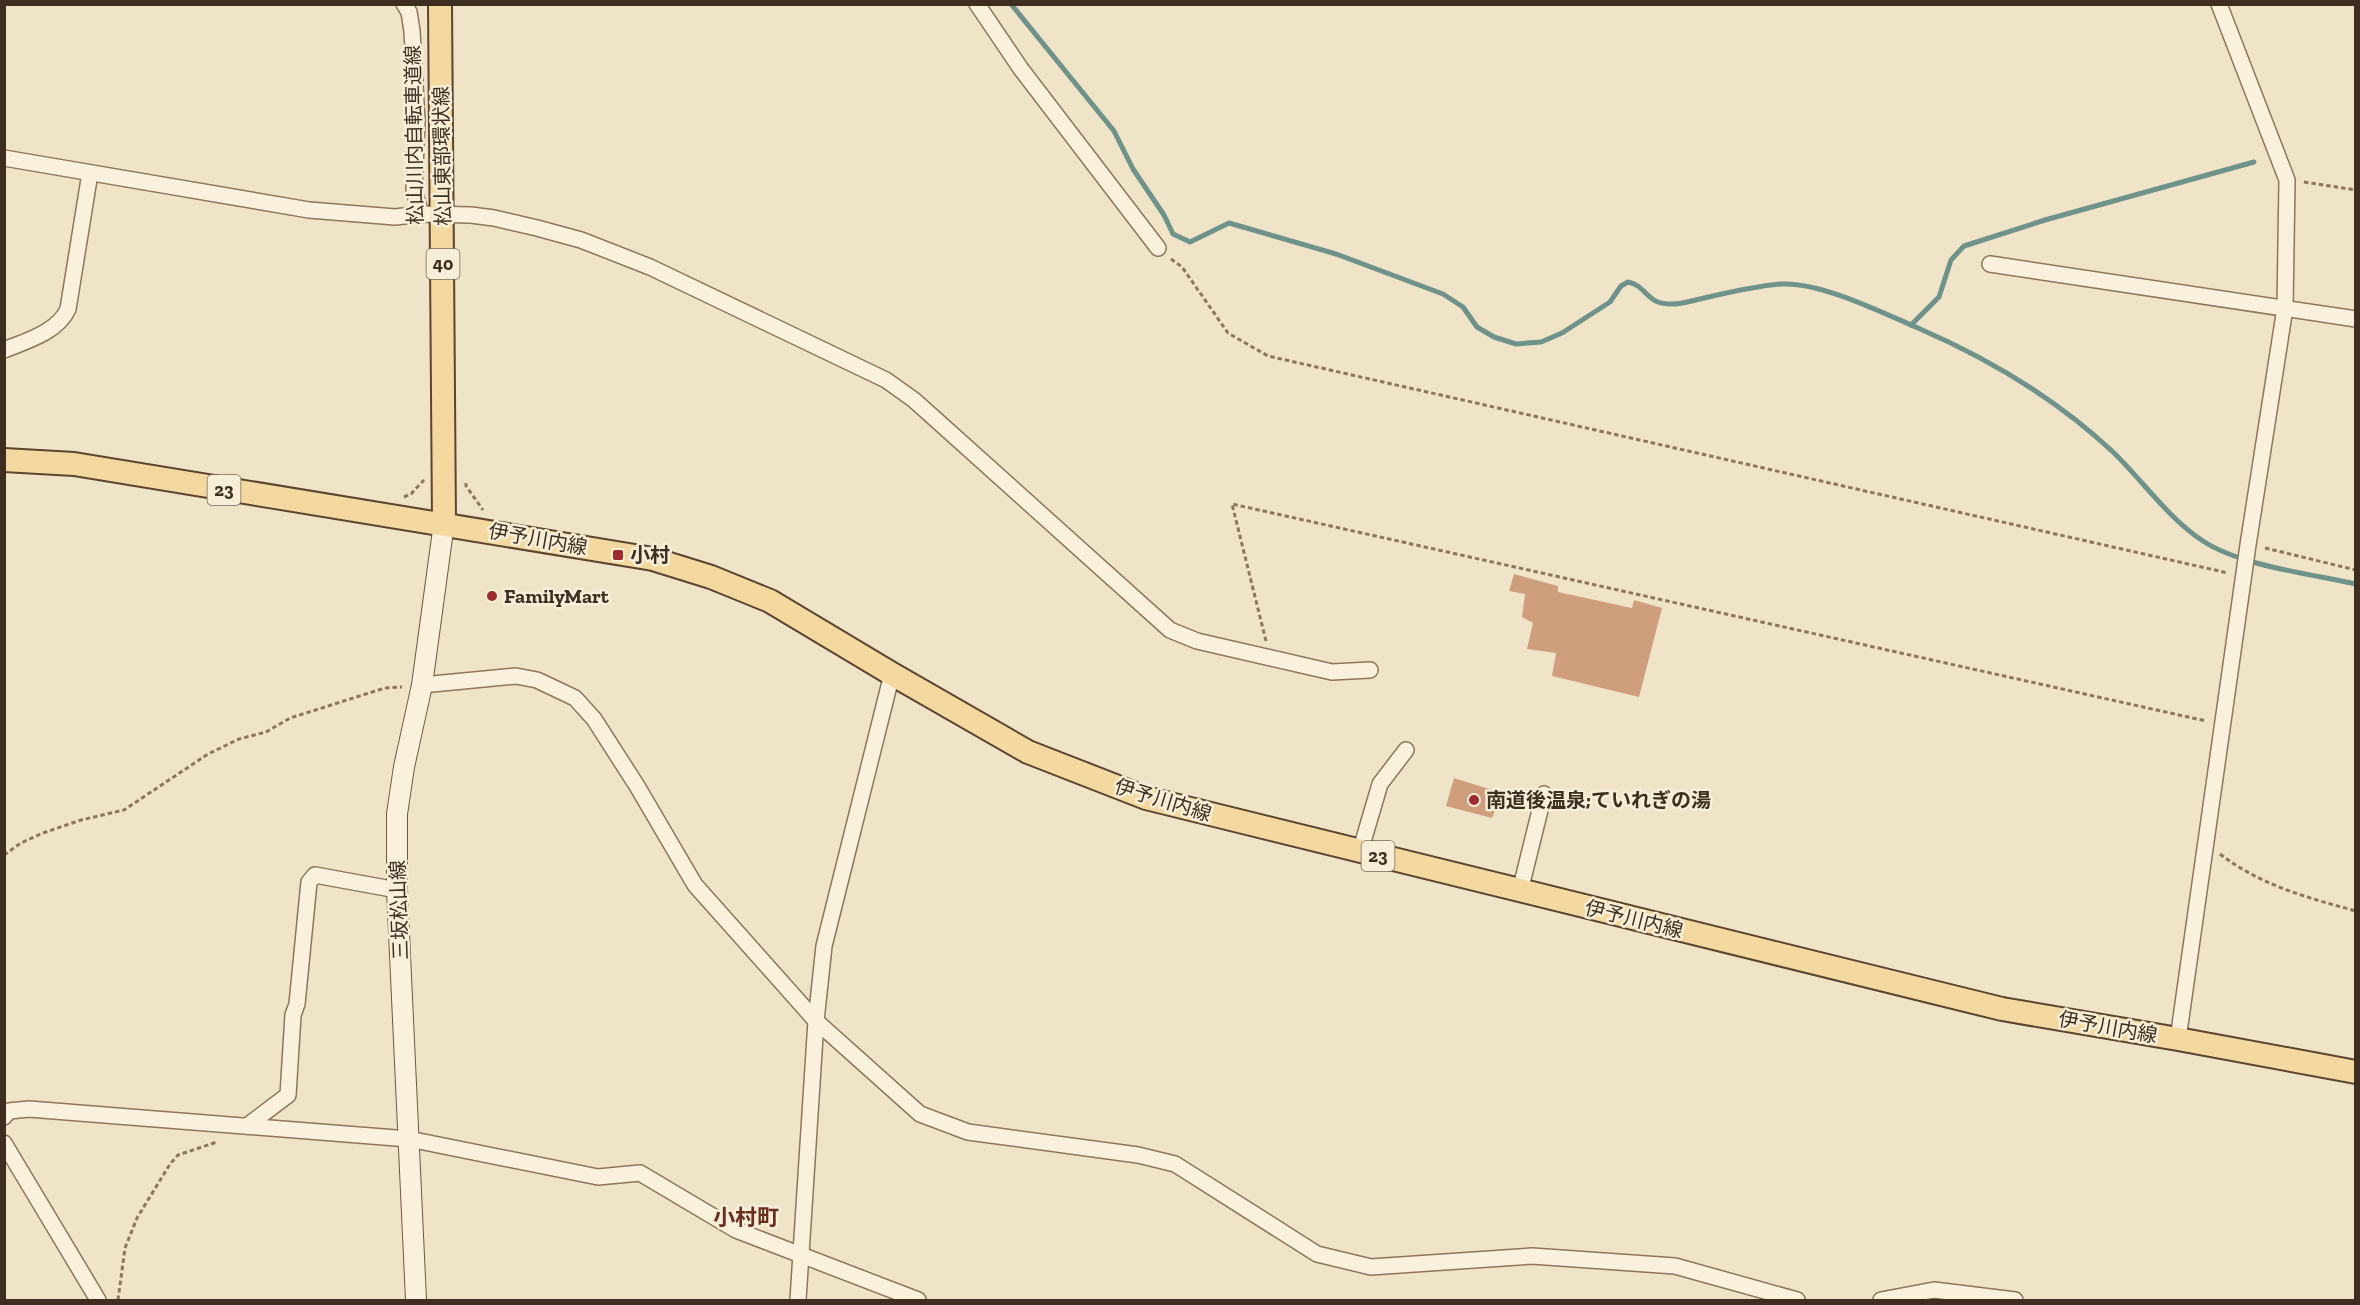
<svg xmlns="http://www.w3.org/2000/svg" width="2360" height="1305" font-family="'Zilla Slab','Noto Sans JP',serif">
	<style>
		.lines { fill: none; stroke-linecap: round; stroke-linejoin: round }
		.stream { stroke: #6f938a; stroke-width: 5 }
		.building { fill: #cf9f7d }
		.street-casing { stroke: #8d765c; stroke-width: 18 }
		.secondary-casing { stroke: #6f573f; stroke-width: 22 }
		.primary-casing { stroke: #5b4430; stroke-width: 26 }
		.path { stroke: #8d765c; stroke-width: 3; stroke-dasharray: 4.5 3; stroke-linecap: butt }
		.street { stroke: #faf1dc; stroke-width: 15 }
		.secondary { stroke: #faf1dc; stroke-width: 20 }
		.primary { stroke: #f3d9a0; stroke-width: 22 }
		.poi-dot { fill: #9e2a2b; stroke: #f7eed8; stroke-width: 2 }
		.labels { text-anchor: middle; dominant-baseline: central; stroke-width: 5; stroke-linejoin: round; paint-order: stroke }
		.shield { fill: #f7eed8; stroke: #756857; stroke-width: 1.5 }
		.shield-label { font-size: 18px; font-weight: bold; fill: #3d2e20 }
		.street-label { font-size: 20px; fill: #3d2e20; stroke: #f7eed8 }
		.poi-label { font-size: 20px; font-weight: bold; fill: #3d2e20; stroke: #f7eed8; text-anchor: start }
		.quarter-label { font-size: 22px; font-weight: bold; fill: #6b2e1e; stroke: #f7eed8 }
	</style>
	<rect width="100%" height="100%" fill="#f0e4c8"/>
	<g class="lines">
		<g class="stream">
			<path d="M1011,4L1114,131L1133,169L1164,215L1173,234L1190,242L1229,223L1336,254L1443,294L1463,307L1477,327L1494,337L1516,344L1541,342L1562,333L1610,302L1621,286L1628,282C1647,286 1645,303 1669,304C1679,305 1691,301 1700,299C1726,293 1755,286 1781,284C1821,282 1881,312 1918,328C1987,358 2058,400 2113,452C2143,481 2168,518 2203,541C2241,566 2311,574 2356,584"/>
			<path d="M1911,325L1939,297L1951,260L1964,246L2045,220L2254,162"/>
		</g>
	</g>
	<g class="building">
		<path d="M1514,574L1558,586V592L1632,608L1634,600L1662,608L1639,697L1552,676L1556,653L1527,649L1533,623L1522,617L1525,594L1509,591Z"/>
		<path d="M1454,778L1502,793L1492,818L1446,806Z"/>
	</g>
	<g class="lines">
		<g class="street-casing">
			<g id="street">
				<path d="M404,4L409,12L412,31L417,121L414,191L421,214"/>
				<path d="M977,4L1021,69L1158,248"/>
				<path d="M4,158L309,210L395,217L421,214L471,215L494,218L537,228L581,240L650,267L886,380L914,400L1170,630L1197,641L1332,672L1370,670"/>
				<path d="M1990,264L2356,319"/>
				<path d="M4,350C26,341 58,332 68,309L90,173"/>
				<path d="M422,685L516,676L537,680L575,698L594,719L637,786L695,885L816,1021L920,1114L968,1132L1138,1155L1175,1164L1317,1254L1371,1267L1532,1256L1675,1266L1797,1300"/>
				<path d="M1360,852L1380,784L1406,750"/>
				<path d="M1520,891L1544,794"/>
				<path d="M2178,1039L2248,545L2285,308L2287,180L2219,4"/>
				<path d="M4,1117L9,1111L29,1109L409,1139L598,1177L640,1173L736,1230L918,1300"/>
				<path d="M247,1126L288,1095L293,1015L297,1004L309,882L315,875L397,890"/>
				<path d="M4,1143L98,1300"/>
				<path d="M798,1300L816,1021L824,946L892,674"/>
				<path d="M1881,1300L1934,1290L2015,1300"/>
			</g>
		</g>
		<g class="secondary-casing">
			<path id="secondary" d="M416,1300L397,890V814L404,767L422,685L444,523"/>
		</g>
		<g class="primary-casing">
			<g id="primary">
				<path d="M440,4L444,523"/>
				<path d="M4,460L74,464L653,559L711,577L770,601L892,674L1028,752L1146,798L2002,1009L2178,1039L2356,1072"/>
			</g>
		</g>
		<g class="path">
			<path d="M2304,182L2356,190"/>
			<path d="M1171,259L1182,267L1228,333L1268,356L2228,573"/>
			<path d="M466,483V486L483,510"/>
			<path d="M404,497L411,494L424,480"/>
			<path d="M2265,548L2356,570"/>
			<path d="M1266,641L1232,504L2206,721"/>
			<path d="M2220,854C2260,885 2308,898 2356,911"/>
			<path d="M4,855L21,843L43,833L81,820L124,810L208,754L239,739L266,732L290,718L385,688L402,687"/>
			<path d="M118,1300L125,1248L137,1218L170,1164L178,1155L217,1142"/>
		</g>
		<use href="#street" class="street"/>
		<use href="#secondary" class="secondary"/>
		<use href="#primary" class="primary"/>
	</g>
	<g class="poi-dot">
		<rect x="612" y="549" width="12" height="12" rx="3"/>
		<circle cx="492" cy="596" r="6"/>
		<circle cx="1474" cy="800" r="6"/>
	</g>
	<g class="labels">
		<g class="shield">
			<rect x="426.5" y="249" width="33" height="30" rx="4.5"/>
			<rect x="207.5" y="475" width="33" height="30" rx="4.5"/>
			<rect x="1361.5" y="841" width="33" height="30" rx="4.5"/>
		</g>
		<g class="shield-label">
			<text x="443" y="264">40</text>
			<text x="224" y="490">23</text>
			<text x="1378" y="856">23</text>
		</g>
		<g class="street-label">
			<text transform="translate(414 135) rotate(-91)">松山川内自転車道線</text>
			<text transform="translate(442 156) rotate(-91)">松山東部環状線</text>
			<text transform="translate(538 539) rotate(10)">伊予川内線</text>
			<text transform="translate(1163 800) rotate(17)">伊予川内線</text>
			<text transform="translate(399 910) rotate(-92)">三坂松山線</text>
			<text transform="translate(1634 919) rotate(14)">伊予川内線</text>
			<text transform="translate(2108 1027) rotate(10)">伊予川内線</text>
		</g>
		<g class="poi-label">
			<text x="630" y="555">小村</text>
			<text x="504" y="596">FamilyMart</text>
			<text x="1486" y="800">南道後温泉;ていれぎの湯</text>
		</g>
		<g class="quarter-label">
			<text x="746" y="1217">小村町</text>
		</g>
	</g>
	<rect width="2360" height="1305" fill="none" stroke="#3d2e20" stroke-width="12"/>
</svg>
